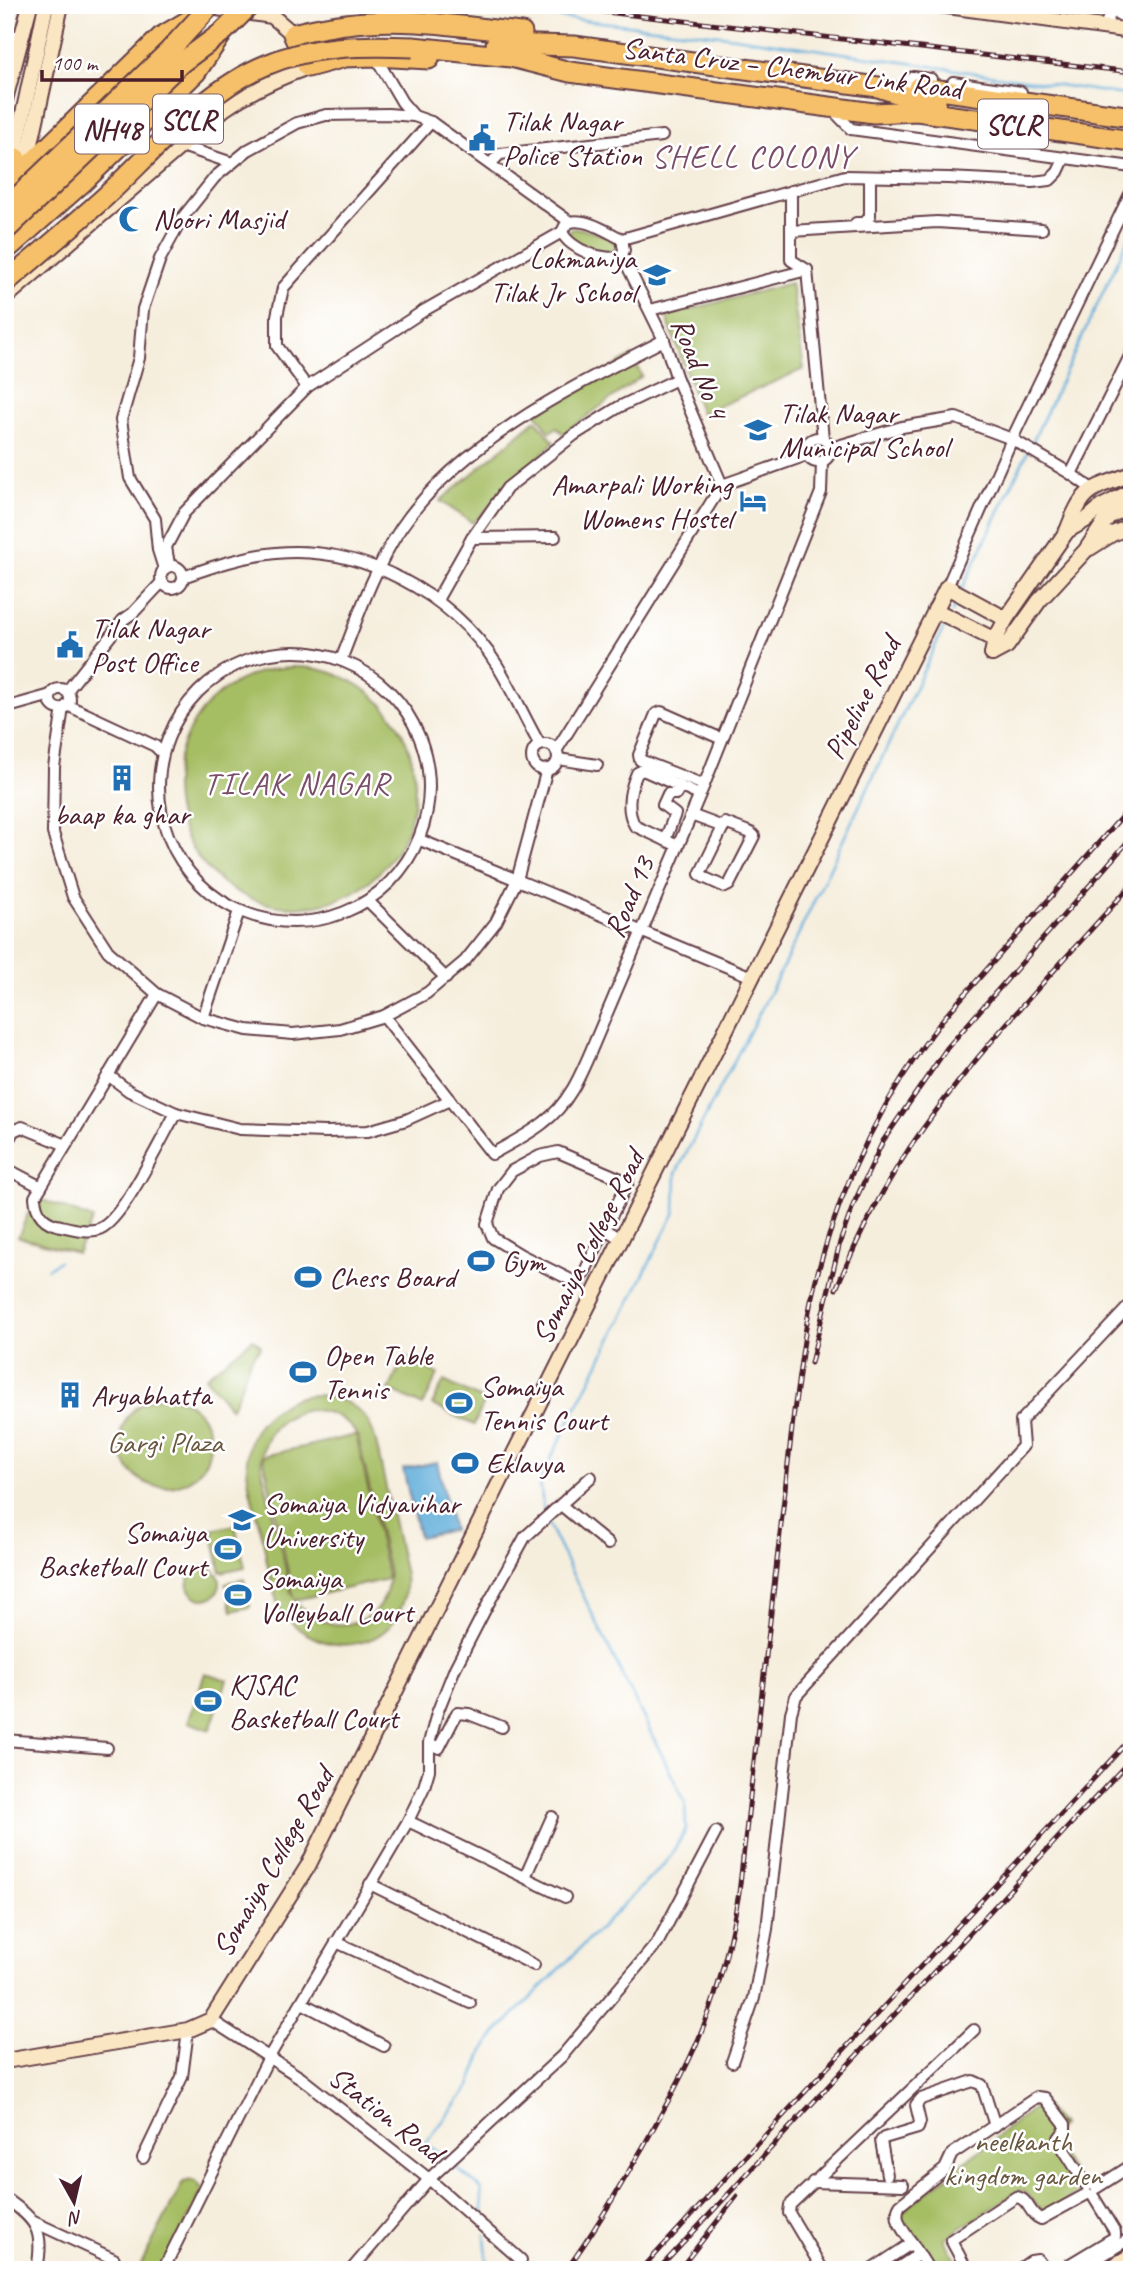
<svg xmlns="http://www.w3.org/2000/svg" width="1137" height="2275" font-family="Caveat,sans-serif">
	<style>
		.green { fill: #a6be63; stroke: #786e47; stroke-width: 2; fill-rule: evenodd }
		.water { fill: #61adda; stroke: #566682; stroke-width: 2 }
		.lines { fill: none; stroke-linecap: round; stroke-linejoin: round }
		.stream { stroke: #61adda; stroke-width: 2.5 }
		.street-casing { stroke: #643e46; stroke-width: 14 }
		.secondary-casing { stroke: #643e46; stroke-width: 18 }
		.highway-casing { stroke: #643e46; stroke-width: 23 }
		.street { stroke: #fff; stroke-width: 10 }
		.secondary { stroke: #fbe6c4; stroke-width: 14 }
		.highway { stroke: #f6c06b; stroke-width: 19 }
		.rail-casing { stroke: #4a1f2b; stroke-width: 5 }
		.rail { stroke: #fff; stroke-width: 2.5; stroke-dasharray: 8; stroke-linecap: butt }
		.highway-bridge-casing { stroke: #643e46; stroke-width: 23; stroke-linecap: butt }
		.highway-bridge { stroke: #f6c06b; stroke-width: 19 }
		.labels { text-anchor: middle; dominant-baseline: central; stroke-width: 5; stroke-linejoin: round; paint-order: stroke }
		.shield { fill: #fff; stroke: #80626b; stroke-width: 2 }
		.shield-label { font-size: 28px; font-weight: bold; fill: #4a1f2b }
		.street-label { font-size: 30px; fill: #4a1f2b; stroke: #fff }
		.poi-label { font-size: 30px; fill: #4a1f2b; stroke: #fff; text-anchor: start }
		.park-label { font-size: 30px; fill: #6a573f; stroke: #fff }
		.neighbourhood-label { font-size: 32px; letter-spacing: 2px; fill: #7a4d68; stroke: #fff }
	</style>
	<rect width="100%" height="100%" fill="#fff"/>
	<filter id="ink" filterUnits="userSpaceOnUse"><feTurbulence type="fractalNoise" baseFrequency=".0143" numOctaves="2"/><feDisplacementMap in="SourceGraphic" scale="14" xChannelSelector="R" yChannelSelector="G"/><feConvolveMatrix kernelMatrix="1 2 1 2 8 2 1 2 1" color-interpolation-filters="sRGB"/></filter>
	<filter id="wash" filterUnits="userSpaceOnUse"><feTurbulence type="fractalNoise" baseFrequency=".00686" numOctaves="4" result="noise"/><feDisplacementMap in="SourceGraphic" scale="28" xChannelSelector="R" yChannelSelector="G"/><feGaussianBlur stdDeviation="1.57" result="paint"/><feColorMatrix in="noise" values="0 0 0 0 0 0 0 0 0 0 0 0 0 0 0 0 0 1.4 0 .05"/><feComposite in="paint" operator="in"/></filter>
	<g filter="url(#wash)">
		<rect width="100%" height="100%" fill="#f6eedd"/>
		<g class="green">
			<path d="M578,228L609,237L616,244L614,251L604,252L571,241L568,235L571,229Z"/>
			<path d="M791,283L804,369L701,414L666,316Z"/>
			<path d="M632,356L642,376L563,434L557,427L550,432L536,413Z"/>
			<path d="M536,420L554,442L473,523L440,501Z"/>
			<circle cx="295" cy="787" r="120"/>
			<path d="M35,1197L93,1219L77,1253L18,1237Z"/>
			<path d="M253,1339L261,1346C258,1351 254,1354 251,1359C243,1376 241,1393 231,1408L205,1377Z"/>
			<path d="M404,1357L438,1374L423,1406L389,1390Z"/>
			<path d="M444,1381L485,1401L474,1425L432,1405Z"/>
			<path d="M317,1395C348,1398 369,1411 376,1442L405,1575C412,1650 322,1669 280,1609C270,1586 267,1559 262,1536C251,1491 228,1439 277,1408C289,1399 302,1395 317,1395ZM310,1410C330,1410 348,1419 358,1437L389,1573C389,1629 326,1641 295,1600L388,1579L356,1435L263,1456L294,1598L291,1592L262,1470C258,1439 278,1414 310,1410Z"/>
			<circle cx="165" cy="1442" r="45"/>
			<path d="M235,1525L245,1567L221,1572L212,1530Z"/>
			<circle cx="204" cy="1583" r="16"/>
			<path d="M244,1579L250,1607L232,1611L226,1583Z"/>
			<path d="M205,1673L227,1680L210,1730L188,1722Z"/>
			<path d="M1041,2102L1061,2125L1050,2138L1083,2189L1046,2214L1025,2192L1020,2190L944,2239L959,2264L950,2270H936L899,2217L909,2206Z"/>
			<path d="M192,2180L198,2183L203,2190L162,2270H138L183,2182Z"/>
		</g>
		<path class="water" d="M437,1462L453,1530L419,1537L403,1469Z"/>
		<g class="lines">
			<g class="stream">
				<path d="M445,5L728,36L1132,96"/>
				<path d="M1030,447L1132,231"/>
				<path d="M962,589L1027,453"/>
				<path d="M952,612L958,599"/>
				<path d="M47,1269L59,1261"/>
				<path d="M544,1516L540,1480L675,1212L676,1173L780,973L947,621"/>
				<path d="M445,2158L426,2143L470,2086L483,2051L496,2033L667,1861L686,1830L685,1802L547,1522"/>
				<path d="M450,2162L481,2189L484,2221"/>
				<path d="M485,2235L488,2270"/>
			</g>
		</g>
	</g>
	<g filter="url(#ink)">
		<g class="lines">
			<g class="street-casing">
				<g id="street">
					<path d="M1124,5L1120,15L1132,21"/>
					<path d="M1104,27L1115,5"/>
					<path d="M5,34L23,38"/>
					<path d="M375,56L402,102L414,116L431,122L570,222"/>
					<path d="M953,82L1021,92"/>
					<path d="M902,87L913,77L931,79"/>
					<path d="M831,108L851,129L1132,167"/>
					<path d="M182,146L232,163"/>
					<path d="M490,164L500,154L662,136"/>
					<path d="M791,191V260L807,270"/>
					<path d="M570,222C587,218 607,232 622,239L624,250L622,255L664,340L677,379L722,485"/>
					<path d="M856,223H865L870,216V177"/>
					<path d="M791,231L937,222L1042,229"/>
					<path d="M562,232C569,249 606,264 622,255"/>
					<path d="M622,239L845,176L948,178L1032,182L1050,180L1058,172L1065,157"/>
					<path d="M807,270L823,439"/>
					<path d="M650,310L807,270"/>
					<path d="M307,387L277,346V316L283,288L431,122"/>
					<circle cx="818" cy="450" r="12"/>
					<path d="M831,448L902,427L956,418L1012,439L1071,474L1092,489"/>
					<path d="M1071,474L1132,352"/>
					<path d="M722,485L807,455"/>
					<path d="M472,538L555,537"/>
					<path d="M169,564L166,547L184,513L307,387L425,310L562,232L565,226L570,222"/>
					<circle cx="172" cy="577" r="11"/>
					<path d="M164,569L158,550L155,519L130,478L121,420L139,358L143,309L160,259L183,217L215,177L248,150L297,123L326,115L388,114L414,116"/>
					<path d="M183,577C214,566 243,556 276,553C361,545 452,593 497,665C513,691 525,719 540,745"/>
					<path d="M947,587L1012,439L1132,190"/>
					<path d="M437,600L472,538L507,488L574,435L619,407L677,379"/>
					<circle cx="294" cy="787" r="135"/>
					<path d="M341,660C359,614 374,569 401,528C459,442 574,386 664,340"/>
					<circle cx="60" cy="699" r="10"/>
					<path d="M67,691L123,620L133,613L162,582"/>
					<path d="M67,705L155,746L160,751"/>
					<path d="M5,708L51,695"/>
					<path d="M63,708L54,767L53,833L73,897L108,951L157,994L203,1018L247,1030L293,1034L340,1029L384,1016L427,993L465,961L496,922L517,880L547,769"/>
					<circle cx="545" cy="757" r="13"/>
					<path d="M556,751L722,485"/>
					<path d="M558,759L597,765"/>
					<path d="M704,785L640,760L639,755L656,714L661,712L722,739"/>
					<path d="M691,815L723,827"/>
					<path d="M725,823L751,833L754,836L729,885L725,887L703,877L700,874Z"/>
					<path d="M420,840L752,977"/>
					<path d="M665,840L675,814L663,805L668,794H676L680,786"/>
					<path d="M678,846L635,826C625,809 630,789 637,773L643,770L699,795"/>
					<path d="M368,901L446,978"/>
					<path d="M157,994L35,1197C36,1214 44,1223 61,1226C73,1229 92,1234 103,1227C126,1213 161,1139 176,1113"/>
					<path d="M384,1016L492,1154C509,1144 528,1135 543,1123C569,1104 581,1074 593,1046L704,785L821,492L822,462"/>
					<path d="M203,1018L239,911"/>
					<path d="M108,1075L129,1091L176,1113L240,1129L325,1132L368,1131L406,1120L450,1100"/>
					<path d="M5,1148L13,1131L22,1127L66,1145"/>
					<path d="M5,1168L41,1187"/>
					<path d="M605,1229L579,1284L521,1255L493,1238L487,1224L498,1189L512,1171L540,1156L558,1152L628,1182L605,1229L621,1239"/>
					<path d="M561,1505L608,1544"/>
					<path d="M5,1740L107,1748"/>
					<path d="M429,1743L439,1748L457,1713L469,1714L502,1727"/>
					<path d="M408,1821L565,1897"/>
					<path d="M525,1877L552,1817"/>
					<path d="M370,1884L534,1965"/>
					<path d="M336,1942L470,2003"/>
					<path d="M302,2003L384,2046"/>
					<path d="M211,2020L301,2078L429,2179L521,2260"/>
					<path d="M732,2062L754,1998L767,1929L791,1713L796,1696L1023,1446L1021,1421L1132,1303"/>
					<path d="M143,2158L182,2077L188,2030"/>
					<path d="M887,2175L881,2141L884,2138L918,2128L920,2122L916,2105L921,2099L973,2081L982,2085L995,2126"/>
					<path d="M813,2182L903,2185"/>
					<path d="M1096,2188L1132,2165"/>
					<path d="M5,2198C38,2221 44,2231 37,2270"/>
					<path d="M34,2222L114,2259"/>
					<path d="M912,2243L929,2270"/>
					<path d="M163,2270L269,2057L408,1821L424,1787L429,1770V1743L437,1713L455,1668L488,1604L525,1537L591,1477"/>
					<path d="M351,2270L429,2179L562,2056L658,1942L716,1832"/>
					<path d="M823,2270L789,2213L790,2205L974,2030"/>
					<path d="M871,2270L912,2243C904,2231 892,2219 900,2205L945,2169L952,2154L1037,2097L1045,2098L1065,2124V2130L1059,2138V2142L1087,2186"/>
					<path d="M895,2270L919,2254"/>
					<path d="M967,2270L951,2240L1016,2197C1029,2198 1029,2215 1041,2219L1087,2194"/>
					<path d="M1018,2270L1031,2261L1038,2260L1045,2270"/>
					<path d="M1060,2270L1115,2237V2232L1093,2196"/>
					<path d="M1079,2270L1132,2237"/>
				</g>
			</g>
			<g class="secondary-casing">
				<g id="secondary">
					<path d="M196,5L272,16L293,34"/>
					<path d="M940,5L1132,31"/>
					<path d="M5,100L30,5"/>
					<path d="M15,165L18,138L46,5"/>
					<path d="M25,171L61,5"/>
					<path d="M5,298L224,109C251,90 277,78 308,67"/>
					<path d="M1067,531C1084,487 1089,490 1132,474"/>
					<path d="M1090,548L1112,534L1132,526"/>
					<path d="M935,610L1003,644"/>
					<path d="M992,654L995,640L1006,619L1067,531L1086,520L1101,507L1132,491"/>
					<path d="M992,654L1007,646L1039,601L1086,550L1108,517L1132,504"/>
					<path d="M5,2061L188,2030L211,2020L308,1866L947,587L1006,619"/>
					<path d="M1107,2270L1132,2255"/>
				</g>
			</g>
			<g class="highway-casing">
				<g id="highway">
					<path d="M496,44L574,46L878,87L918,100L936,102"/>
					<path d="M413,47L511,57L570,72L874,113L917,111L1132,141"/>
					<path d="M429,59L375,56L345,57L308,67L293,34C310,30 328,26 346,24C404,16 465,27 522,33"/>
					<path d="M918,87L1132,117"/>
					<path d="M5,156L16,158"/>
					<path d="M5,189L161,37L200,14"/>
					<path d="M5,251L82,183L196,72L221,35"/>
				</g>
			</g>
			<use href="#street" class="street"/>
			<use href="#secondary" class="secondary"/>
			<use href="#highway" class="highway"/>
			<g class="rail-casing">
				<g id="rail">
					<path d="M544,5L1132,72"/>
					<path d="M836,1289C860,1233 886,1180 922,1130C984,1043 1060,965 1132,884"/>
					<path d="M811,1363L840,1242L854,1203L883,1141L947,1048L1132,837"/>
					<path d="M566,2270C595,2231 619,2188 643,2147C668,2102 694,2056 711,2007C724,1970 732,1931 739,1893L794,1411C801,1363 806,1314 819,1268C844,1177 885,1094 943,1019L1132,805"/>
					<path d="M641,2270L1132,1737"/>
					<path d="M658,2270L1132,1758"/>
					<path d="M679,2270L737,2196"/>
				</g>
			</g>
			<use href="#rail" class="rail"/>
			<g class="highway-bridge-casing">
				<g id="highway-bridge">
					<path d="M5,209L169,51L211,5"/>
					<path d="M5,231L181,63L224,31L250,5"/>
					<path d="M5,283C39,254 73,226 106,196C154,151 205,90 266,65C312,45 364,45 413,47"/>
				</g>
			</g>
			<use href="#highway-bridge" class="highway-bridge"/>
		</g>
	</g>
	<defs>
		<g id="civic-bare" transform="scale(2.1)"><path d="M-.6-6.5H3V-4.5H.6V-3L4-1V1h2V6H-6V1h2V-1L-.6-3ZM-1.2 2.5V6h2.4V2.5Z" fill="#1f6fb2" stroke="#fff" stroke-width="2.5" paint-order="stroke"/></g>
		<g id="mosque-bare" transform="scale(2.1)"><path d="M3.5-4.9A6 6 0 1 0 3.5 4.9A5 5 0 1 1 3.5-4.9Z" fill="#1f6fb2" stroke="#fff" stroke-width="2.5" paint-order="stroke"/></g>
		<g id="school-bare" transform="scale(2.1)"><path d="M0-5L7-2L0 1L-7-2ZM-4 1L0 2.5L4 1V4Q0 6-4 4Z" fill="#1f6fb2" stroke="#fff" stroke-width="2.5" paint-order="stroke"/></g>
		<g id="hotel-bare" transform="scale(2.1)"><path d="M-6-4.5h1.5V1H6V5H4.5V3h-9V5H-6ZM-4 0a1.8 1.8 0 1 1 3.6 0ZM.5 0V-2.5h3Q6-2.5 6 0Z" fill="#1f6fb2" stroke="#fff" stroke-width="2.5" paint-order="stroke"/></g>
		<g id="building-bare" transform="scale(2.1)"><path d="M-4-6H4V6H1V3H-1V6H-4ZM-2.5-4.3h1.7v1.8h-1.7ZM.8-4.3h1.7v1.8H.8ZM-2.5-1h1.7V.8h-1.7ZM.8-1h1.7V.8H.8Z" fill="#1f6fb2" stroke="#fff" stroke-width="2.5" paint-order="stroke"/></g>
		<g id="stadium-bare" transform="scale(2.1)"><path d="M0-5a6.5 5 0 1 0 0 10a6.5 5 0 1 0 0-10ZM-3.5-1.8h7v3.6h-7Z" fill="#1f6fb2" stroke="#fff" stroke-width="2.5" paint-order="stroke"/></g>
		<g id="university-bare" transform="scale(2.1)"><path d="M0-5L7-2L0 1L-7-2ZM-4 1L0 2.5L4 1V4Q0 6-4 4Z" fill="#1f6fb2" stroke="#fff" stroke-width="2.5" paint-order="stroke"/></g>
	</defs>
	<g fill-rule="evenodd">
		<use href="#civic-bare" x="482" y="138"/>
		<use href="#mosque-bare" x="132" y="219"/>
		<use href="#school-bare" x="657" y="275"/>
		<use href="#school-bare" x="758" y="430"/>
		<use href="#hotel-bare" x="753" y="501"/>
		<use href="#civic-bare" x="70" y="645"/>
		<use href="#building-bare" x="122" y="778"/>
		<use href="#stadium-bare" x="481" y="1261"/>
		<use href="#stadium-bare" x="308" y="1277"/>
		<use href="#stadium-bare" x="303" y="1372"/>
		<use href="#building-bare" x="70" y="1395"/>
		<use href="#stadium-bare" x="459" y="1403"/>
		<use href="#stadium-bare" x="465" y="1463"/>
		<use href="#university-bare" x="242" y="1520"/>
		<use href="#stadium-bare" x="228" y="1549"/>
		<use href="#stadium-bare" x="238" y="1595"/>
		<use href="#stadium-bare" x="208" y="1701"/>
	</g>
	<g class="labels">
		<g class="shield">
			<rect x="153" y="94.5" width="70" height="49" rx="5"/>
			<rect x="978" y="99.5" width="70" height="49" rx="5"/>
			<rect x="75" y="104.5" width="74" height="49" rx="5"/>
		</g>
		<g class="shield-label">
			<text x="188" y="119">SCLR</text>
			<text x="1013" y="124">SCLR</text>
			<text x="112" y="129">NH48</text>
		</g>
		<g class="street-label">
			<text transform="translate(792 68) rotate(7)">Santa Cruz – Chembur Link Road</text>
			<text transform="translate(700 368) rotate(68)">Road No 4</text>
			<text transform="translate(862 698) rotate(-63)">Pipeline Road</text>
			<text transform="translate(629 897) rotate(-67)">Road 13</text>
			<text transform="translate(588 1247) rotate(-63)">Somaiya College Road</text>
			<text transform="translate(273 1862) rotate(-60)">Somaiya College Road</text>
			<text transform="translate(386 2114) rotate(38)">Station Road</text>
		</g>
		<g class="poi-label">
			<text x="503" y="121">Tilak Nagar<tspan x="503" dy="34">Police Station</tspan></text>
			<text x="153" y="219">Noori Masjid</text>
			<text x="636" y="258" text-anchor="end">Lokmaniya<tspan x="636" dy="34">Tilak Jr School</tspan></text>
			<text x="779" y="413">Tilak Nagar<tspan x="779" dy="34">Municipal School</tspan></text>
			<text x="732" y="484" text-anchor="end">Amarpali Working<tspan x="732" dy="34">Womens Hostel</tspan></text>
			<text x="91" y="628">Tilak Nagar<tspan x="91" dy="34">Post Office</tspan></text>
			<text x="122" y="814" text-anchor="middle">baap ka ghar</text>
			<text x="502" y="1261">Gym</text>
			<text x="329" y="1277">Chess Board</text>
			<text x="324" y="1355">Open Table<tspan x="324" dy="34">Tennis</tspan></text>
			<text x="480" y="1386">Somaiya<tspan x="480" dy="34">Tennis Court</tspan></text>
			<text x="91" y="1395">Aryabhatta</text>
			<text x="486" y="1463">Eklavya</text>
			<text x="263" y="1503">Somaiya Vidyavihar<tspan x="263" dy="34">University</tspan></text>
			<text x="207" y="1532" text-anchor="end">Somaiya<tspan x="207" dy="34">Basketball Court</tspan></text>
			<text x="259" y="1578">Somaiya<tspan x="259" dy="34">Volleyball Court</tspan></text>
			<text x="229" y="1684">KJSAC<tspan x="229" dy="34">Basketball Court</tspan></text>
		</g>
		<g class="park-label">
			<text x="165" y="1442">Gargi Plaza</text>
			<text x="1023" y="2141">neelkanth<tspan x="1023" dy="34">kingdom garden</tspan></text>
		</g>
		<g class="neighbourhood-label">
			<text x="753" y="156">SHELL COLONY</text>
			<text x="297" y="783">TILAK NAGAR</text>
		</g>
	</g>
	<rect width="1137" height="2275" fill="none" stroke="#fff" stroke-width="28"/>
	<g transform="translate(74 2202) rotate(172)" stroke="#ffffff" stroke-width="5" paint-order="stroke">
	<path d="M0-5L12 26L0 18L-12 26Z" fill="#4a1f2b"/>
	<text y="-10" font-size="19" font-weight="bold" text-anchor="middle" fill="#4a1f2b">N</text>
	</g>
	<path d="M42 70v10h140v-10" fill="none" stroke="#4a1f2b" stroke-width="3.5"/>
	<text x="52" y="70" font-size="21" fill="#4a1f2b" stroke="#ffffff" stroke-width="5" paint-order="stroke">100 m</text>
</svg>
